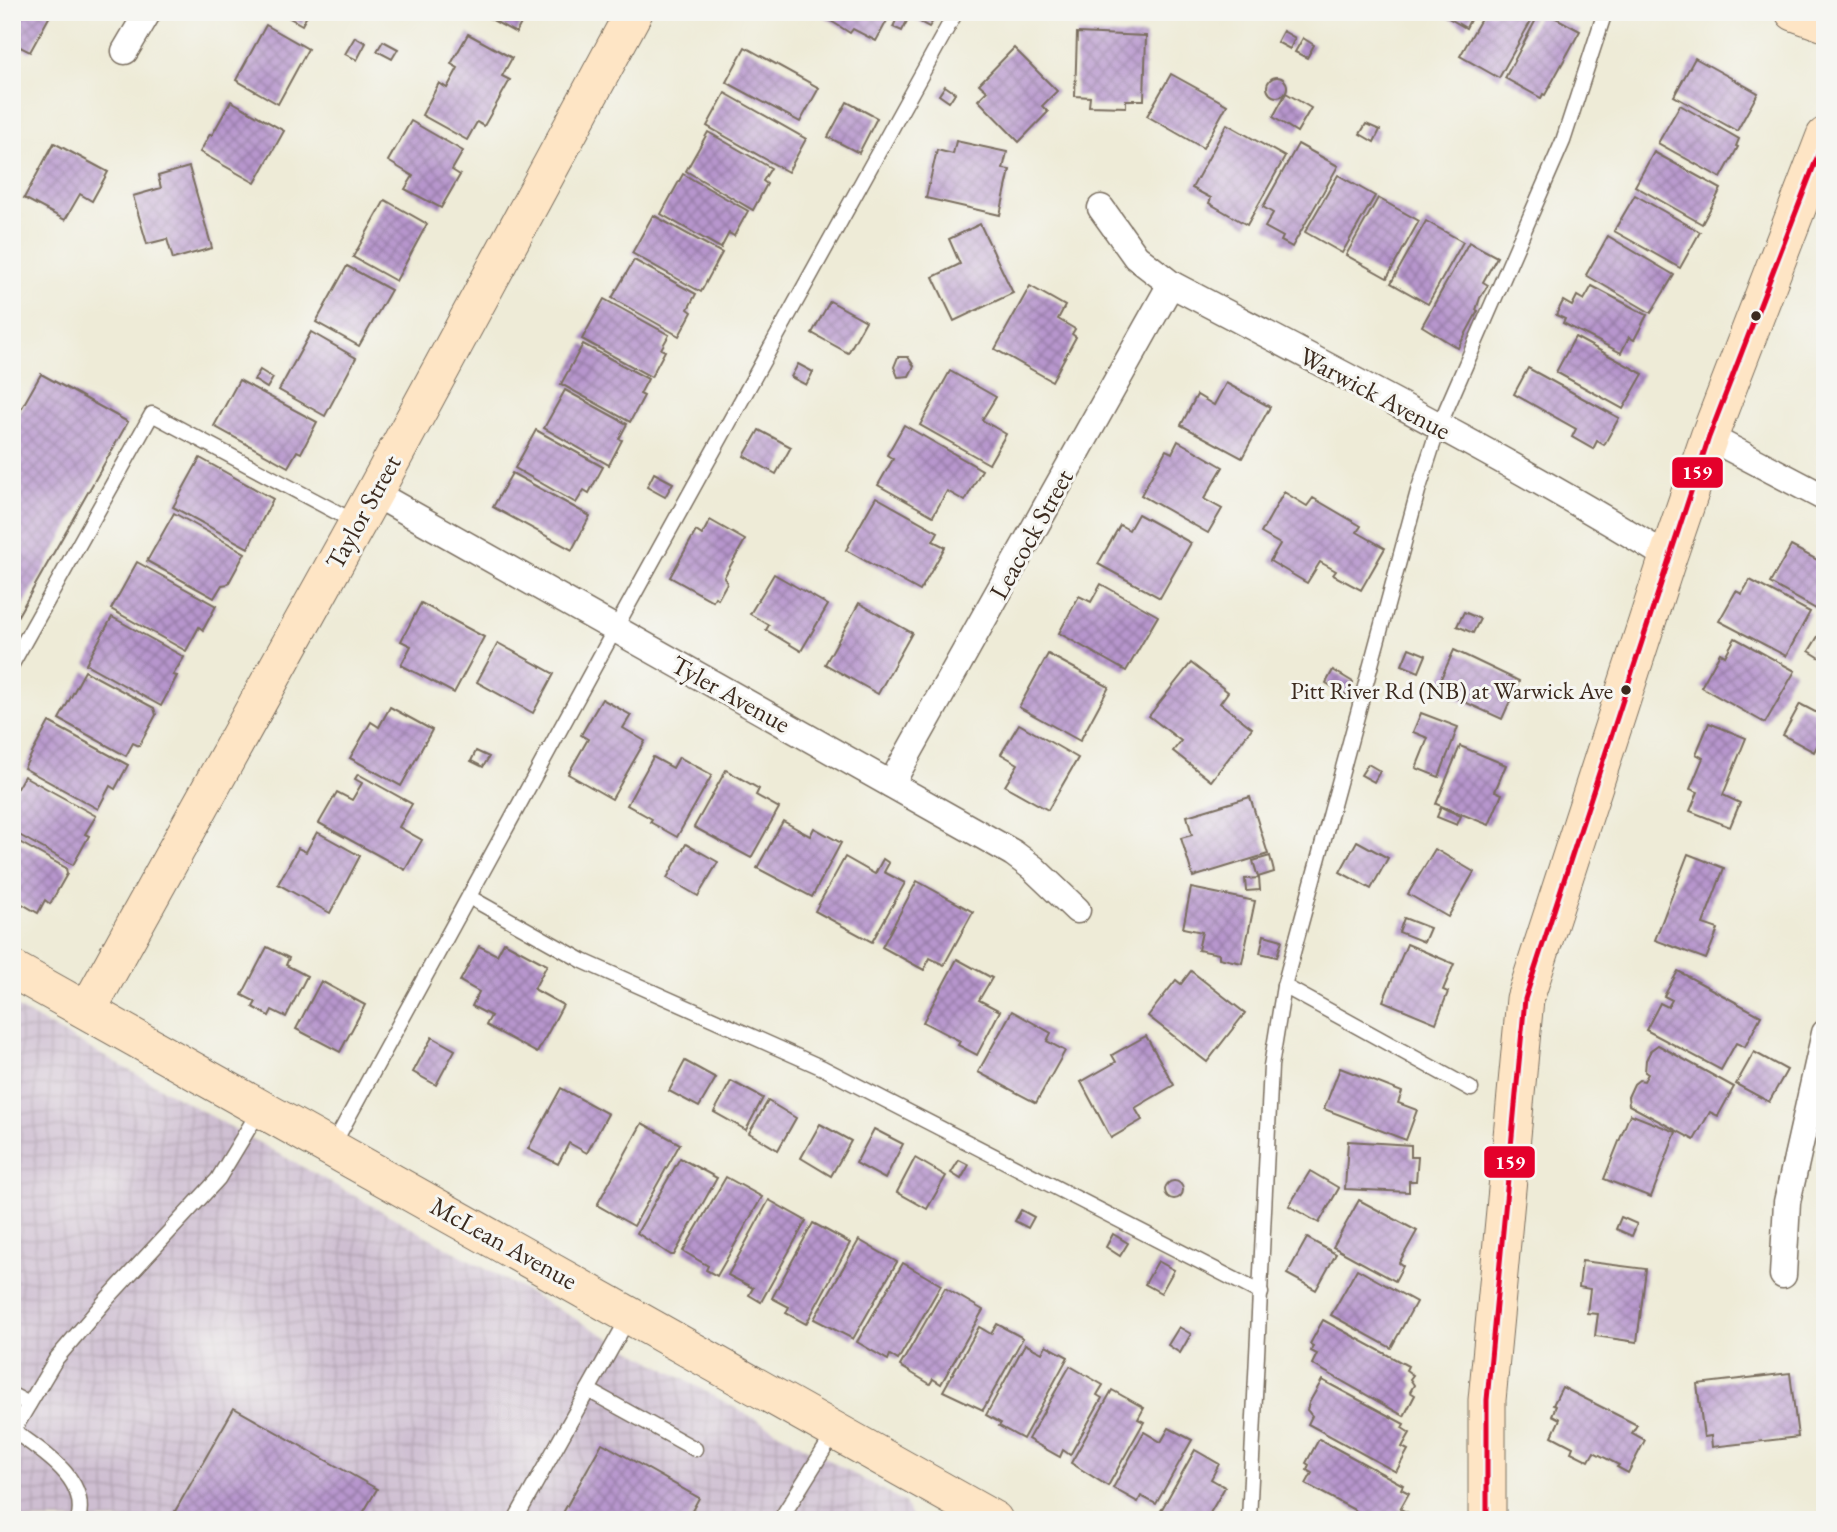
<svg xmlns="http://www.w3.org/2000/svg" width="1837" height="1532" font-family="'EB Garamond',serif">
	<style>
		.industrial { fill: url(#industrial-grid) }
		.building { fill: url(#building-cross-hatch) }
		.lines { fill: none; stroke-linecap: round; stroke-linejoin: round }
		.lane-casing { stroke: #7a6e5f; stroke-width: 17 }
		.street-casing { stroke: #7a6e5f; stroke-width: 29 }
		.secondary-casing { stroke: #7a6e5f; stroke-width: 39 }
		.lane { stroke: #fff; stroke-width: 14 }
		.street { stroke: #fff; stroke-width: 26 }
		.secondary { stroke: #fee5c5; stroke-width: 37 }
		.bus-1-casing { stroke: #f6f6f2; stroke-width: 10 }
		.bus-1 { stroke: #e4002b; stroke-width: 5 }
		.bus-dot { fill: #3b2a1e; stroke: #f6f6f2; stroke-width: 2.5 }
		.labels { text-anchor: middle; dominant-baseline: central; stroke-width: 6; stroke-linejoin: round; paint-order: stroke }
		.bus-label { font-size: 24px; fill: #3b2a1e; stroke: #f6f6f2; text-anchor: end }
		.street-label { font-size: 26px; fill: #3b2a1e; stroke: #f6f6f2 }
		.line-badge { stroke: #f6f6f2; stroke-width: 2.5 }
		.badge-label { font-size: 19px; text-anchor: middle; font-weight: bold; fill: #fff }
	</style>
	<defs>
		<pattern id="industrial-grid" width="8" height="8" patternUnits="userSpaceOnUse" patternTransform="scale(1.75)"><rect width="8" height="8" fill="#cebed1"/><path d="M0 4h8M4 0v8" fill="none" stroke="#b2a3b3"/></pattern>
		<pattern id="building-cross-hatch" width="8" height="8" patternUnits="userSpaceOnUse" patternTransform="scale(1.75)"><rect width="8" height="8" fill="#b796cd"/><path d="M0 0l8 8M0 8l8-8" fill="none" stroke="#967ba6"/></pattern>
	</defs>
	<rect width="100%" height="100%" fill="#f6f6f2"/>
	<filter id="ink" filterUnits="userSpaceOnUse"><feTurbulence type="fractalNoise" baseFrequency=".0143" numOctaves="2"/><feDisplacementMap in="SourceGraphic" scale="14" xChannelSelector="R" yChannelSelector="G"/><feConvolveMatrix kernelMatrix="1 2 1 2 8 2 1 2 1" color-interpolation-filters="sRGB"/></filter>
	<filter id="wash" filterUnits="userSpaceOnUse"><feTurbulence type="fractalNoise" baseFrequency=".00686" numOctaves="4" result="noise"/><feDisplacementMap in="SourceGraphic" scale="28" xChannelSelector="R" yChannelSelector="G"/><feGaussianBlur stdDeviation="1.57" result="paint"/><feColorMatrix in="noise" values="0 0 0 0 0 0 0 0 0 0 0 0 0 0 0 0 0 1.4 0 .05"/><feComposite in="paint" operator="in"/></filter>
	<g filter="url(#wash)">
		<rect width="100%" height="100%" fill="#eeebd7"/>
		<path class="industrial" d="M12,1005L904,1502L914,1520H12Z"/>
		<g id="blocks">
			<g class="building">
				<path d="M12,12H52L30,52L12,43Z"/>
				<path d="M279,12H309L302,25Z"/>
				<path d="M478,12H527L516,33Z"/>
				<path d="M817,12H880L889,17L876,41L853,29L850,33Z"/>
				<path d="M921,12L935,18L929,27L916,20Z"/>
				<path d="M1438,12H1474L1466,28Z"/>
				<path d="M1485,12H1536L1499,78L1460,56Z"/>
				<path d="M1540,12H1545L1580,31L1545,95L1543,94L1541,98L1505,78Z"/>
				<path d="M899,14L908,19L902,31L893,27Z"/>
				<path d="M266,25L308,49L278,104L236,80Z"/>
				<path d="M1283,31L1295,38L1290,49L1277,42Z"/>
				<path d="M1077,33L1146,36L1144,100H1126V107L1089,106L1090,97L1075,96Z"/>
				<path d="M468,34L512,58L502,76L510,80L484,126L477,122L467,140L422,115L439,83L447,88L458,68L451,64Z"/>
				<path d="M355,37L366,43L357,60L345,54Z"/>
				<path d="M1303,38L1314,45L1307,58L1295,52Z"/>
				<path d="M383,41L398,49L392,59L377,51Z"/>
				<path d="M745,47L819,88L800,122L726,82Z"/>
				<path d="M1014,48L1057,91L1042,106L1048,112L1019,142L978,100L987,91L979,84Z"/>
				<path d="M1695,58L1758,93L1737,131L1674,96Z"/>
				<path d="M1171,74L1227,105L1203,148L1147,116Z"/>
				<circle cx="1277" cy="87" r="10"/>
				<path d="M945,86L955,93L949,102L939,95Z"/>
				<path d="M725,93L806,139L788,172L707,126Z"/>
				<path d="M1286,93L1311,108L1297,132L1273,117Z"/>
				<path d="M231,101L284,131L255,183L200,152L210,134L212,135Z"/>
				<path d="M847,102L877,118L859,153L828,137Z"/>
				<path d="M1680,105L1739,139L1736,146L1738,147L1721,178L1658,143Z"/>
				<path d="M411,121L463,151L452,170L460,175L441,208L405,189L413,176L388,161Z"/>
				<path d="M1227,124L1285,157L1247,225L1209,203L1211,198L1192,188Z"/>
				<path d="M1366,124L1380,130L1374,142L1360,134Z"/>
				<path d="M708,132L771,168L763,181L767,184L753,210L686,171Z"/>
				<path d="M956,141L1007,152L1003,169L1010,170L1000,215L926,198L937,150L953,154Z"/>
				<path d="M54,143L108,172L92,201L80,194L65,220L24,198Z"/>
				<path d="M1298,144L1338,166L1292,247L1281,241L1283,237L1265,227L1273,213L1263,207Z"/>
				<path d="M1654,152L1721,189L1702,224L1635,186Z"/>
				<path d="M189,167L212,248L173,259L167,239L147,244L133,196L161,188L158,176Z"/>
				<path d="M683,174L748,211L734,236L729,233L721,248L661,214Z"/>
				<path d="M1338,175L1375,196L1342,253L1305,232Z"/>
				<path d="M1635,195L1700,232L1680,268L1614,231Z"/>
				<path d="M1378,198L1419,221L1387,278L1346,255Z"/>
				<path d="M385,200L427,224L396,281L353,257Z"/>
				<path d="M653,215L722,253L701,292L632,253Z"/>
				<path d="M1426,221L1463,242L1428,304L1391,283Z"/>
				<path d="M980,224L1013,293L954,321L933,277L960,264L949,239Z"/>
				<path d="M1608,236L1674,275L1651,313L1586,275Z"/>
				<path d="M1469,242L1497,257L1483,282L1488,285L1480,298L1476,310L1478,311L1458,348L1422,326Z"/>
				<path d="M634,260L696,294L688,309L692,312L679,336L612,298Z"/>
				<path d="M347,266L391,290L359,346L316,322Z"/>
				<path d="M1030,286L1065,306L1058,319L1075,329L1072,334L1076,337L1052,381L995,349Z"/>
				<path d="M1592,286L1647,315L1634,340L1629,337L1621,353L1563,323L1565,319L1556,315L1563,301L1572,306L1577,296L1584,300Z"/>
				<path d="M604,299L669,335L661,349L665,351L651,377L582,339Z"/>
				<path d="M830,301L866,321L848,353L812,333Z"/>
				<path d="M311,332L356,358L325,416L279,390Z"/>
				<path d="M1575,337L1643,374L1623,409L1556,372Z"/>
				<path d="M583,344L648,379L640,394L644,396L630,422L561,384Z"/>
				<path d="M898,357H908L914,366L909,376L898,377L894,367Z"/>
				<path d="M798,364L813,372L806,385L791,377Z"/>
				<path d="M1528,368L1619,418L1604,445L1597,441L1593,449L1572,437L1576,429L1514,394Z"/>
				<path d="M260,370L273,378L267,388L254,380Z"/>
				<path d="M950,371L996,397L982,420L1006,434L989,464L920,425Z"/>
				<path d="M41,374L128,422L12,626V425Z"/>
				<path d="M239,380L317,422L301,453L297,451L288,467L214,426Z"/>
				<path d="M1226,383L1270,407L1242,458L1181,425L1197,395L1214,405Z"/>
				<path d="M565,390L627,424L619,439L622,440L609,465L544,428Z"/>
				<path d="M904,425L982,470L965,501L947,491L933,516L878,485L893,459L887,455Z"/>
				<path d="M536,430L603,467L589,493L584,490L576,503L515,468Z"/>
				<path d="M759,430L791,447L776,474L744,456Z"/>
				<path d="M1178,441L1223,467L1204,499L1222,509L1208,533L1141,495L1166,450L1172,453Z"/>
				<path d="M200,458L273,499L248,548L173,507Z"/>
				<path d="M512,473L590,516L572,550L493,507Z"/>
				<path d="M654,473L673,483L665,497L647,487Z"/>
				<path d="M1284,492L1307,506L1313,498L1361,526L1357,532L1385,548L1361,590L1333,575L1336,571L1320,562L1307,583L1270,561L1280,544L1261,533Z"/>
				<path d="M876,497L938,532L933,541L945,547L920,591L846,550Z"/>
				<path d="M174,513L245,553L228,584L222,585L214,598L147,561Z"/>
				<path d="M1138,514L1191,543L1160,598L1098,564L1120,525L1129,530Z"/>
				<path d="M710,520L745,540L724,577L727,583L718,599L715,597L713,601L670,577L696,531L702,535Z"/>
				<path d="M1791,546L1825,564V614L1770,583Z"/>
				<path d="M137,562L216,606L203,630L199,627L186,651L111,609Z"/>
				<path d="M774,574L828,605L801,651L766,630L769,625L750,614Z"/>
				<path d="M1750,580L1810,612L1786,656L1719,621L1736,591L1742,594Z"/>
				<path d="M1101,584L1158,616L1126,671L1059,633L1079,596L1091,602Z"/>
				<path d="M421,603L484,637L454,693L401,665L411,646L401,641Z"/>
				<path d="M859,603L912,633L878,694L825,664Z"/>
				<path d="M1464,612L1480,619L1473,633L1457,626Z"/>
				<path d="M112,617L184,657L173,675L177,676L161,706L86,664Z"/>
				<path d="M1825,625V661L1809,651Z"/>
				<path d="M1735,638L1795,671L1765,723L1701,687L1720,653L1725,656Z"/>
				<path d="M498,643L554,674L533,713L477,682Z"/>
				<path d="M1409,648L1426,655L1419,672L1402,665Z"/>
				<path d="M1454,650L1519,681L1502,719L1436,689Z"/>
				<path d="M1048,654L1109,687L1080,741L1019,707Z"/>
				<path d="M1191,663L1228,692L1220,703L1252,728L1211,781L1173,751L1181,741L1149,716Z"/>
				<path d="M1333,670L1353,682L1346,695L1326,683Z"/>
				<path d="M85,671L154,708L156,715L139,746L133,743L126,756L59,719Z"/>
				<path d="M602,699L631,715L623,728L645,741L612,799L568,774L588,739L581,735Z"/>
				<path d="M1800,704L1825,717V731L1814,752L1783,735Z"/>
				<path d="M390,707L432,730L401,786L350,758L371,722L379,727Z"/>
				<path d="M1421,713L1458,727L1439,777L1416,768L1428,738L1413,732Z"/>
				<path d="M49,722L128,765L115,789L110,786L98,809L24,768Z"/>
				<path d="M1709,723L1746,738L1723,795L1740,803L1730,827L1690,811L1698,792L1690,789L1703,758L1696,754Z"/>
				<path d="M1019,724L1078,758L1048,810L1005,786L1018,764L1001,754Z"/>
				<path d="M1460,746L1506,765L1495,791L1502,794L1489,825L1436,804Z"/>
				<path d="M476,751L489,757L483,767L471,761Z"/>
				<path d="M653,757L673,768L679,757L712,775L677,837L650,822L652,819L627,805Z"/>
				<path d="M1368,764L1380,771L1374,782L1361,775Z"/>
				<path d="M726,770L759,789L756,795L779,808L751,858L694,827Z"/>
				<path d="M358,774L412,804L399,827L422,840L405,870L319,823L337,792L352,800L362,783L355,779Z"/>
				<path d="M24,776L96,816L85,834L89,836L73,865L12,831V797Z"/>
				<path d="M1250,797L1268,854L1193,877L1181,838L1192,835L1187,816Z"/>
				<path d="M1441,807L1461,816L1457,825L1437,817Z"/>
				<path d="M783,821L810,836L814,828L841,843L812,897L757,868Z"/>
				<path d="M317,832L360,856L330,913L278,884L298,848L306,852Z"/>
				<path d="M12,838L66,868L67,874L50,904L45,900L38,913L12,898Z"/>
				<path d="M1357,841L1388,858L1371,889L1340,872Z"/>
				<path d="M686,844L718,862L698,896L667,878Z"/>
				<path d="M1435,849L1474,872L1448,917L1408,894Z"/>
				<path d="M1688,854L1724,868L1703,924L1718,929L1706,959L1655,940Z"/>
				<path d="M1270,856L1274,872L1258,877L1253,861Z"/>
				<path d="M845,857L875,874L883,859L889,863L884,872L905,883L872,942L815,911Z"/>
				<path d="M1259,878L1260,890L1246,891L1245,879Z"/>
				<path d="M917,881L973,912L944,965L930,958L924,970L882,947Z"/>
				<path d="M1191,888L1255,901L1242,963L1219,958V954L1198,950L1202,932L1183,928Z"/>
				<path d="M1404,918L1430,928L1424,942L1399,932Z"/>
				<path d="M1264,935L1282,940L1277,957L1260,953Z"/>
				<path d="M504,942L547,965L534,989L563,1005L537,1053L486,1025L491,1016L472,1006L479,992L460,981L479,946L497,955Z"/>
				<path d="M1407,944L1454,964L1443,990L1448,992L1436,1023L1383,1001Z"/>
				<path d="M267,947L289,958L286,965L307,976L286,1017L272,1010L269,1016L253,1007L256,1002L242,995Z"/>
				<path d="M957,959L992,978L979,1000L1000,1011L977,1055L958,1045L960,1041L923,1022Z"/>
				<path d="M1191,971L1245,1013L1207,1062L1148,1016L1176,980L1181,984Z"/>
				<path d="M1678,971L1761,1016L1745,1047L1736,1043L1721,1070L1646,1030L1660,1003L1668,1007L1672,1000L1664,996Z"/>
				<path d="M321,981L365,1005L340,1052L296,1029Z"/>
				<path d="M1012,1011L1051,1033L1047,1041L1065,1051L1036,1103L978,1072Z"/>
				<path d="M1146,1036L1174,1085L1135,1108L1142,1120L1111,1138L1081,1082L1116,1062L1112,1055Z"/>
				<path d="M432,1037L455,1050L436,1085L413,1072Z"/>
				<path d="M1658,1045L1734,1087L1718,1116L1710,1112L1694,1140L1629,1105L1628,1097L1634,1084L1639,1080L1644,1081L1648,1074L1645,1072L1646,1060L1651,1050Z"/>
				<path d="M1754,1052L1787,1070L1769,1102L1736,1084Z"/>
				<path d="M685,1061L716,1078L699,1107L669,1091Z"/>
				<path d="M1340,1068L1402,1092L1398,1103L1417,1110L1406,1140L1324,1109Z"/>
				<path d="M731,1081L763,1098L746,1130L714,1112Z"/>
				<path d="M561,1088L608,1114L587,1153L569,1143L558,1164L528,1149Z"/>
				<path d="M768,1101L796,1118L778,1150L749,1133Z"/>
				<path d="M1630,1114L1676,1132L1651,1197L1604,1179Z"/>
				<path d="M642,1123L680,1144L634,1226L597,1205Z"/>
				<path d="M820,1124L851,1141L831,1176L801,1158Z"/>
				<path d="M874,1129L903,1144L885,1179L856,1163Z"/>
				<path d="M1348,1141L1411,1145V1157H1418L1416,1181H1409V1192L1345,1189Z"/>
				<path d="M680,1158L717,1178L674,1255H671L637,1233Z"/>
				<path d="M915,1158L946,1176L927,1209L897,1192Z"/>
				<path d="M959,1160L969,1165L961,1179L951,1173Z"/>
				<path d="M1310,1171L1339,1188L1319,1223L1289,1206Z"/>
				<path d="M726,1177L762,1197L717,1276L706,1270L708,1266L683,1251Z"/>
				<circle cx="1174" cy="1190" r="9"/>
				<path d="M769,1200L806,1221L761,1302L749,1295L753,1288L728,1275Z"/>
				<path d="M1359,1200L1417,1231L1399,1263L1403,1266L1395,1281L1333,1247Z"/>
				<path d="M1021,1210L1034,1217L1028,1228L1015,1221Z"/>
				<path d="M1621,1217L1637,1224L1632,1236L1616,1229Z"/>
				<path d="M813,1223L850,1243L806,1324L786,1313L789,1307L772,1298Z"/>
				<path d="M1113,1234L1128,1243L1120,1256L1106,1247Z"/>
				<path d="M1307,1238L1336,1254L1316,1290L1287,1274Z"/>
				<path d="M859,1240L897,1262L853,1339L814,1319Z"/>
				<path d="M1158,1261L1174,1270L1161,1293L1145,1284Z"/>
				<path d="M1582,1261L1646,1269L1637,1342L1595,1336L1598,1314L1587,1313L1590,1289L1579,1287Z"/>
				<path d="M903,1263L941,1285L898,1360L890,1355L888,1360L857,1342Z"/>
				<path d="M1357,1269L1416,1302L1391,1348L1331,1315Z"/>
				<path d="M945,1288L983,1310L941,1384L933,1379L930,1384L900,1366Z"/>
				<path d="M1323,1320L1408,1366L1406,1370L1413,1375L1410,1379L1414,1385L1410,1392L1415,1395L1404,1416L1312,1364L1317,1354L1311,1351L1313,1346L1310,1344Z"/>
				<path d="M997,1324L1023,1338L983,1410L943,1391L979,1327L991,1334Z"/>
				<path d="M1179,1327L1191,1334L1180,1353L1168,1345Z"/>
				<path d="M1025,1344L1042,1353L1046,1345L1068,1357L1023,1439L999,1426L1001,1423L986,1415Z"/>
				<path d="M1070,1366L1103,1385L1097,1395L1102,1398L1070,1455L1063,1450L1060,1457L1028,1439Z"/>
				<path d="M1790,1373L1798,1437L1712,1447L1711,1436L1704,1437L1697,1384Z"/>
				<path d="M1322,1380L1404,1424L1402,1428L1410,1433L1402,1447L1408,1450L1396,1472L1308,1424L1312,1416L1307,1410L1309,1403Z"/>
				<path d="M1562,1387L1637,1425L1632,1433L1645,1440L1628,1473L1617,1467L1619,1465L1594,1452L1589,1461L1571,1452L1573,1447L1552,1436L1560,1419L1552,1415L1556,1406L1553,1405Z"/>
				<path d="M1112,1390L1144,1408L1138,1419L1144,1422L1108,1486L1071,1463Z"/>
				<path d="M234,1408L377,1489L359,1520H170Z"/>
				<path d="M1169,1428L1192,1440L1156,1504L1141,1496L1138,1502L1113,1488L1144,1432L1161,1442Z"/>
				<path d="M1319,1439L1403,1485L1401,1489L1409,1493L1400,1509L1409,1513L1406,1520H1373L1306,1484L1312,1473L1307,1470L1309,1465L1306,1463Z"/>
				<path d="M602,1443L699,1498L687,1520H559Z"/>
				<path d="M1195,1450L1219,1464L1211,1479L1225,1487L1206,1520H1164L1158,1516Z"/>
			</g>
		</g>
	</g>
	<g filter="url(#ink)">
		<use href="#blocks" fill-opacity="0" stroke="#7a6e5f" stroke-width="2"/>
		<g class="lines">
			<g class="lane-casing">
				<g id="lane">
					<path d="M12,664L152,414L355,522"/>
					<path d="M469,897L583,961L823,1068L1261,1293"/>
					<path d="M1284,986L1471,1089"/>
					<path d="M332,1147L615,629L956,12"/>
					<path d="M588,1390L695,1449"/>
					<path d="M12,1395L29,1404"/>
					<path d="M14,1431C41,1451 90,1479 78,1520"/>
					<path d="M12,1433L56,1359L106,1300L218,1179L261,1108"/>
					<path d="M515,1520L629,1317"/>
					<path d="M780,1520L835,1432"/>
					<path d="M1249,1520L1271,1066L1284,986L1418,491L1439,426L1563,141L1605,12"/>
				</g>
			</g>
			<g class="street-casing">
				<g id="street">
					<path d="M125,51L148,12"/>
					<path d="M1101,208L1136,257L1171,284C1338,372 1507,458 1668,557"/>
					<path d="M1709,437L1825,498"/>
					<path d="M374,493L1013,853L1033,868L1077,910"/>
					<path d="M891,784L1171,284"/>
					<path d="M1783,1275L1787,1202L1825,1033"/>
				</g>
			</g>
			<g class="secondary-casing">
				<g id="secondary">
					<path d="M1794,12L1825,23"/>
					<path d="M12,969L994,1520"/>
					<path d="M88,1009L374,493L634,12"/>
					<path d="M1487,1520V1400L1525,999L1668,557L1709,437L1825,136"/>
				</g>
			</g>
			<use href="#lane" class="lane"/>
			<use href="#street" class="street"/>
			<use href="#secondary" class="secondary"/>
			<g class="bus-1-casing">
				<path id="bus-1" d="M1487,1520V1400L1525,999L1709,437L1825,137"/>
			</g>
			<use href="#bus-1" class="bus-1"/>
		</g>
	</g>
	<g class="bus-dot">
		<circle cx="1756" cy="316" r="6"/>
		<circle cx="1626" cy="690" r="6"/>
	</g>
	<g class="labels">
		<g class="bus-label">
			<text x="1613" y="690">Pitt River Rd (NB) at Warwick Ave</text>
		</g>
		<g class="street-label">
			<text transform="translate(1375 393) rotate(28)">Warwick Avenue</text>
			<text transform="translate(363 512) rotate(-61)">Taylor Street</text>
			<text transform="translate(1031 534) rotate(-61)">Leacock Street</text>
			<text transform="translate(731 694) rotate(29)">Tyler Avenue</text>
			<text transform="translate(504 1243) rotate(29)">McLean Avenue</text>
		</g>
	</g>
	<g class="line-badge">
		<rect x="1671" y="456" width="53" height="33" rx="7" fill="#e4002b"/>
		<rect x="1483" y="1145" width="53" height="34" rx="7" fill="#e4002b"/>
	</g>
	<g class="badge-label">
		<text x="1697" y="479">159</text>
		<text x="1510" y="1169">159</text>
	</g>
	<rect width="1837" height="1532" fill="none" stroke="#f6f6f2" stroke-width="42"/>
</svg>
